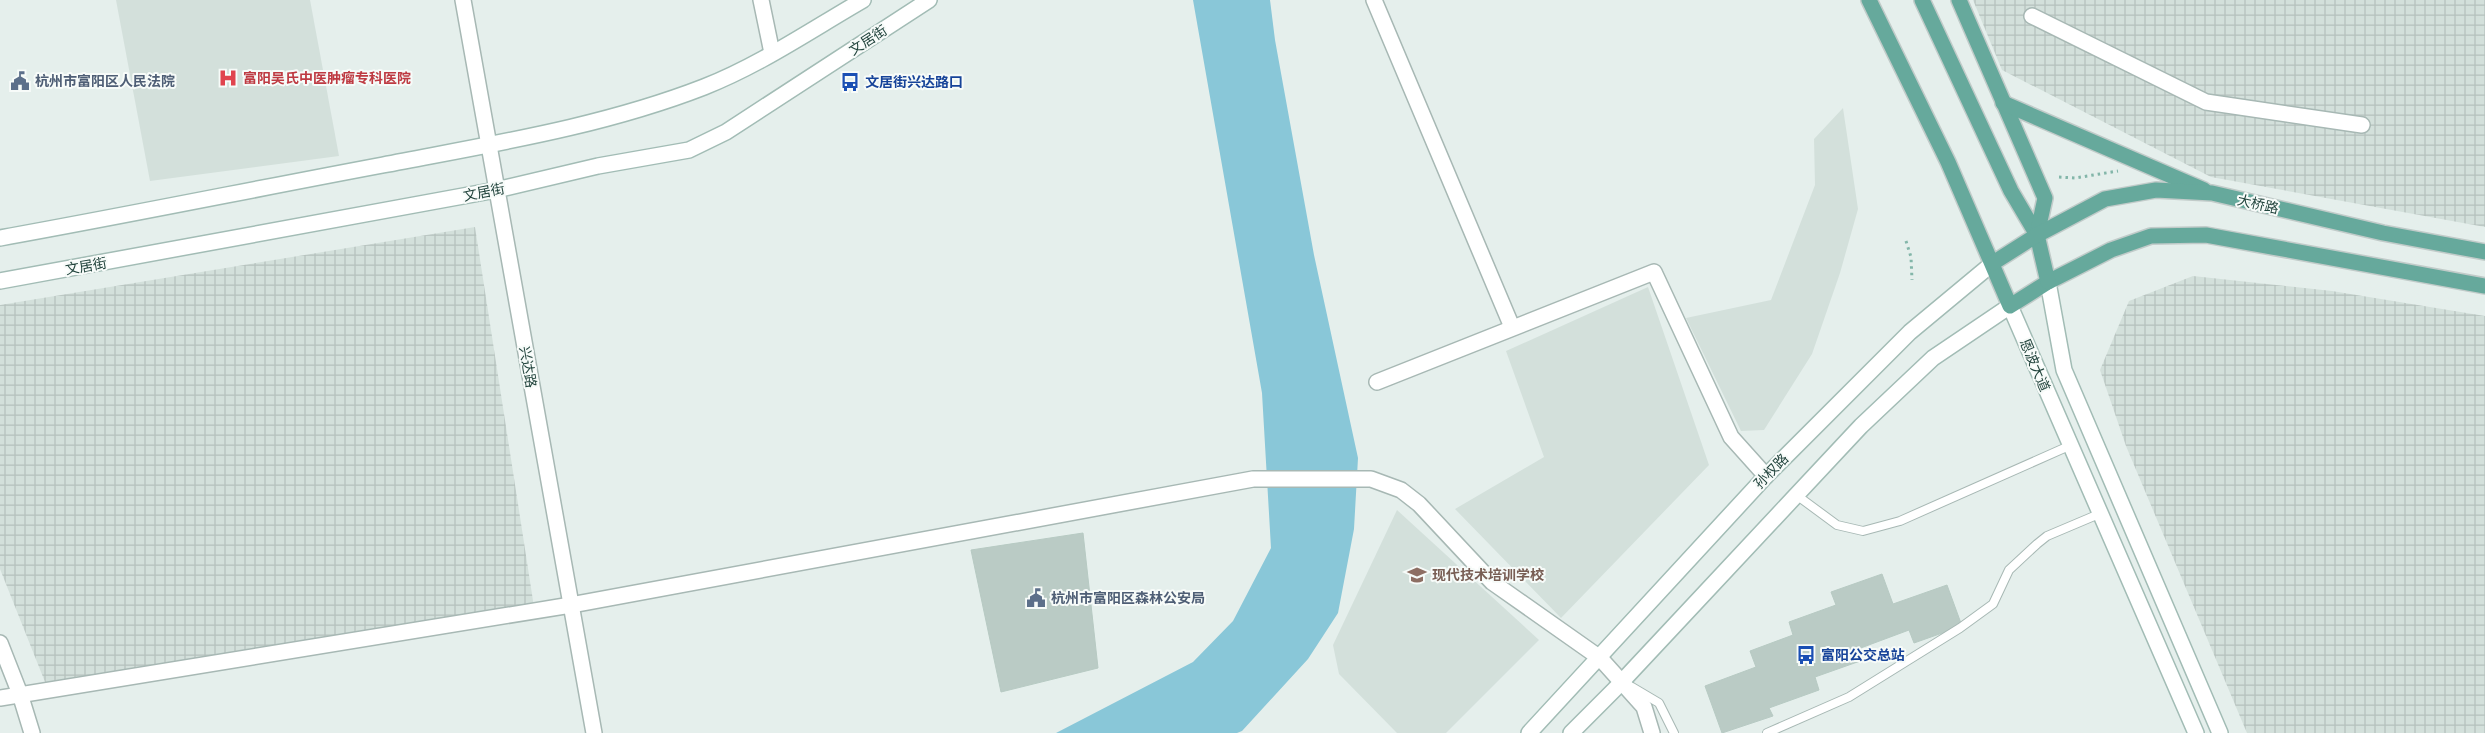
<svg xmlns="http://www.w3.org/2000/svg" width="2485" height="733" font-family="'Public Sans','Noto Sans SC',sans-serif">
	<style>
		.built { fill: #d3e0db }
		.industrial { fill: url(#industrial-grid) }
		.water { fill: #89c7d8 }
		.building { fill: #bacbc5; stroke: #b7cac3 }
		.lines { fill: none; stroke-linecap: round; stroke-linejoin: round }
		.service-casing { stroke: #a7b8b4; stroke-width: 10 }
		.minor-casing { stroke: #a7b8b4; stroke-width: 18 }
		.tertiary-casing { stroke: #a7b8b4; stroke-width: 18 }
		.secondary-casing { stroke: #a2bcb5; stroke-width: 18 }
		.primary-casing { stroke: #c1cbc9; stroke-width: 18 }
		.path { stroke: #83b6a9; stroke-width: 3; stroke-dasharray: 2.5 4; stroke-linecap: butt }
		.service { stroke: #fff; stroke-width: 8 }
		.minor { stroke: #fff; stroke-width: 15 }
		.tertiary { stroke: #fff; stroke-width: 15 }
		.secondary { stroke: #fff; stroke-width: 15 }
		.primary { stroke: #66a99c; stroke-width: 15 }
		.labels { text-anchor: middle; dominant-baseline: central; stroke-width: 4; stroke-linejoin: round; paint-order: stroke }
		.street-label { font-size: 14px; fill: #22443d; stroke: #f7fbf9 }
		.health-label { font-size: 14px; font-weight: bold; fill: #be3a42; stroke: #f7fbf9; text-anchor: start }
		.service-label { font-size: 14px; font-weight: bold; fill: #4e5e75; stroke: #f7fbf9; text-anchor: start }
		.transit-label { font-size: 14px; font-weight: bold; fill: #164399; stroke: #f7fbf9; text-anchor: start }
		.education-label { font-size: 14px; font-weight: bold; fill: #785e54; stroke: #f7fbf9; text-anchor: start }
	</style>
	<defs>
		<pattern id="industrial-grid" width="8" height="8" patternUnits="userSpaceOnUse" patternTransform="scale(1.25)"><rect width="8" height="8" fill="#d3e0db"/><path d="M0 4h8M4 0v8" fill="none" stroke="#b5c1bd"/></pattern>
	</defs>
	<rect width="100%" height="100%" fill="#e5efec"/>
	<g class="built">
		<path d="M116,0H310L339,156L150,181Z"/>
		<path d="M1843,108L1858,209L1840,273L1812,354L1764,430L1741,431L1686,318L1771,300L1815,185L1814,139Z"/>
		<path d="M1648,287L1709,465L1561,618L1455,509L1544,457L1506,351Z"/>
		<path d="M1397,510L1539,640L1446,733H1397L1339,674L1333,645Z"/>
	</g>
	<g class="industrial">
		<path d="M1973,0H2485V227L2211,177L2002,70Z"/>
		<path d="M475,227L534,607L47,687L0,569V305Z"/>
		<path d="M2193,276L2332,291L2485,316V733H2247L2126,446L2100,370L2129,301Z"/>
	</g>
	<path class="water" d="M1193,0H1270L1275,40L1314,255L1358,458L1354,529L1338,613L1308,659L1242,731L1237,733H1056L1193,662L1233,621L1271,548L1262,393Z"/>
	<g class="building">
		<path d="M1083,533L1098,668L1001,692L971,550Z"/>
		<path d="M1882,574L1893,604L1947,585L1962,626L1914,643L1909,630L1858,649L1863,660L1815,677L1819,690L1769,708L1773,716L1722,733L1705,686L1756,667L1750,651L1793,635L1789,622L1836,605L1831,592Z"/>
	</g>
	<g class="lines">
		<g class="service-casing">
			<g id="service">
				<path d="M1795,494L1837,525L1863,531L1900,521L2069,446"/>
				<path d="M1632,687L1659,703L1674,733"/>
				<path d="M1767,733L1849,697L1960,628L1993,604L2009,570L2037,544L2047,536L2099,514"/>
			</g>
		</g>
		<g class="minor-casing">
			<g id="minor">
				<path d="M761,0L772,53"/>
				<path d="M1374,0L1512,327"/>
				<path d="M2032,16L2206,102L2362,125"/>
				<path d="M1377,382L1654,272L1731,437L1766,476"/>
				<path d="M0,698L571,605L1253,479H1371L1401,490L1419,504L1492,582L1600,658L1644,707L1652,733"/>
			</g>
		</g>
		<g class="tertiary-casing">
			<g id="tertiary">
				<path d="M463,0L594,733"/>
				<path d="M0,643L20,694L32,733"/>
			</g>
		</g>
		<g class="secondary-casing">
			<g id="secondary">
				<path d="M0,238C128,215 255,189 383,165C491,144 601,127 704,87C760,65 811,30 863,0"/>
				<path d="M0,281L496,190L598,166L689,150L726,132L929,0"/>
				<path d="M2048,282L2064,370L2220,733"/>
				<path d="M1529,733L1766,476L1910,332L1993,263"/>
				<path d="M1571,733L1615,689L1861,426L1933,358L2010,306L2196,733"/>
			</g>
		</g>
		<g class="primary-casing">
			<g id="primary">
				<path d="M1869,0L1948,162L2010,306L2048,282L2111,250L2151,236L2206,235L2485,286"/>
				<path d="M1922,0L2011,191L2037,235L2048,282"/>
				<path d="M1959,0L2045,198L2037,235"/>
				<path d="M2003,103L2204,190"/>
				<path d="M1993,263L2037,235L2105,199L2156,190L2212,193L2383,233L2485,252"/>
			</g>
		</g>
		<g class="path">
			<path d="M2059,177L2075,178L2118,171"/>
			<path d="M1906,241L1911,257L1912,280"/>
		</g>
		<use href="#service" class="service"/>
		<use href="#minor" class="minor"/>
		<use href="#tertiary" class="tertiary"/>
		<use href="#secondary" class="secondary"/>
		<use href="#primary" class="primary"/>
	</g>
	<defs>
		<g id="hospital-bare" transform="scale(1.5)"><path d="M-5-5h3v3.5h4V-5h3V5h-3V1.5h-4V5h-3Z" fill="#e0444e" stroke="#f7fbf9" stroke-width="2.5" paint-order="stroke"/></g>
		<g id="civic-bare" transform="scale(1.5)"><path d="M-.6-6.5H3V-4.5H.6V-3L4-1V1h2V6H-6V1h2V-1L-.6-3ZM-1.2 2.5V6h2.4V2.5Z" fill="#5c6f8a" stroke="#f7fbf9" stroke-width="2.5" paint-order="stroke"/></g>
		<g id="bus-bare" transform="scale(1.5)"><path d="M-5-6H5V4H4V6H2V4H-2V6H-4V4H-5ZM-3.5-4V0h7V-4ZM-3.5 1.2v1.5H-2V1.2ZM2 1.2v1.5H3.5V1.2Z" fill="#1a4fb4" stroke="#f7fbf9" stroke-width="2.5" paint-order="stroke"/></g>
		<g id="school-bare" transform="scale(1.5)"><path d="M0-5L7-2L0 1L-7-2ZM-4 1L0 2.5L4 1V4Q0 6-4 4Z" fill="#8d6e63" stroke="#f7fbf9" stroke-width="2.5" paint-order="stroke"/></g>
	</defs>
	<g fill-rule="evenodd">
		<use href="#hospital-bare" x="228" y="78"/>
		<use href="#civic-bare" x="20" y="81"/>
		<use href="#bus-bare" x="850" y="82"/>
		<use href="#school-bare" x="1417" y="575"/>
		<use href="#civic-bare" x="1036" y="598"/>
		<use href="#bus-bare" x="1806" y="655"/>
	</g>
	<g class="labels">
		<g class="street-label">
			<text transform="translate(868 40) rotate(-33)">文居街</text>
			<text transform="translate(484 192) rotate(-11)">文居街</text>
			<text transform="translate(2258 204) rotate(13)">大桥路</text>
			<text transform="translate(86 266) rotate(-10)">文居街</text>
			<text transform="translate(2035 365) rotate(67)">恩波大道</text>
			<text transform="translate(528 367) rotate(80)">兴达路</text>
			<text transform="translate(1771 471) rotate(-46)">孙权路</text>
		</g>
		<g class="health-label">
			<text x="243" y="78">富阳吴氏中医肿瘤专科医院</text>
		</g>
		<g class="service-label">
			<text x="35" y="81">杭州市富阳区人民法院</text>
			<text x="1051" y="598">杭州市富阳区森林公安局</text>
		</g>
		<g class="transit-label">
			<text x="865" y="82">文居街兴达路口</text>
			<text x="1821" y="655">富阳公交总站</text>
		</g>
		<g class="education-label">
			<text x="1432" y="575">现代技术培训学校</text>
		</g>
	</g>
</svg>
